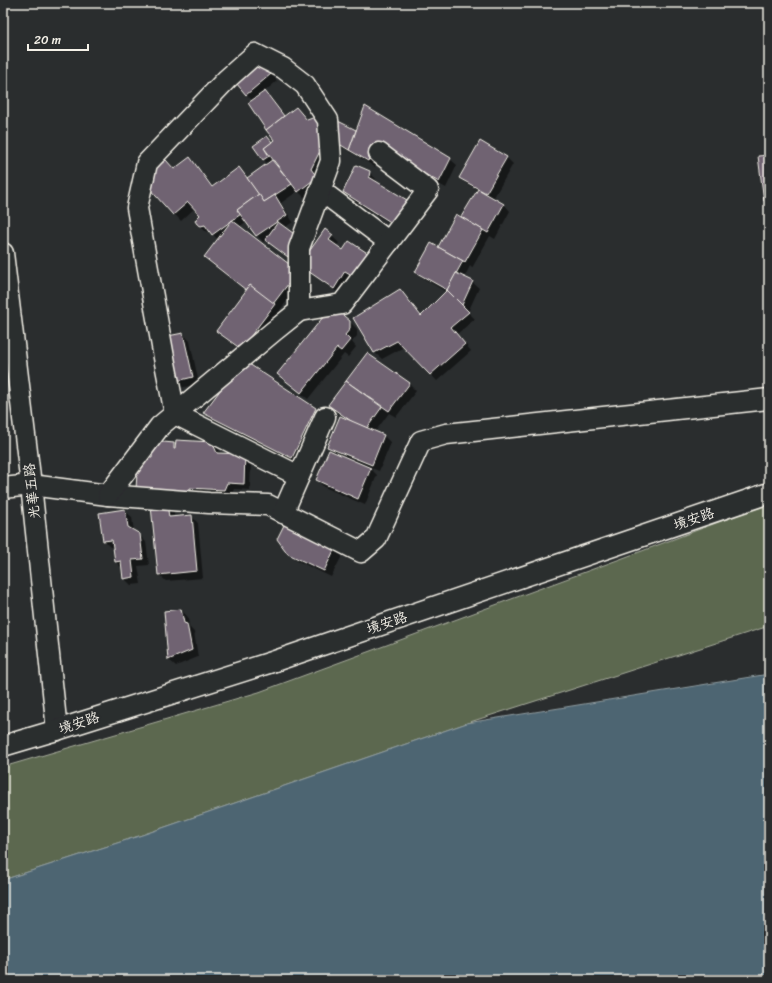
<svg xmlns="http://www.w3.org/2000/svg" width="772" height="983" font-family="Sriracha,'LXGW WenKai TC',sans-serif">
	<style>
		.green { fill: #5b6850; stroke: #a8ac9c }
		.water { fill: #4e6572; stroke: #909da1 }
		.shadow { fill: #0007 }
		.building { fill: #6f6372; stroke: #f4f1e8 }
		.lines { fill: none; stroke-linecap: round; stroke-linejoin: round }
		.minor-casing { stroke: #f4f1e8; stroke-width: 23 }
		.minor { stroke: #2a2d2e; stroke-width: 20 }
		.labels { text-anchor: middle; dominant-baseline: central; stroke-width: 4; stroke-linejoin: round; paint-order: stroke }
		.street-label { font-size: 14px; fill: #f4f1e8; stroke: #2a2d2e }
	</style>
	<rect width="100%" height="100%" fill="#2a2d2e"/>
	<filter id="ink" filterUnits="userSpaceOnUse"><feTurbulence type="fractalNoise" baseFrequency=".025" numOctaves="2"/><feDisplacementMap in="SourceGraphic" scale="8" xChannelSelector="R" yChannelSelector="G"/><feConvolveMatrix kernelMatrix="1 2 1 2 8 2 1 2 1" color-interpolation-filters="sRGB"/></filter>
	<g filter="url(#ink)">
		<path class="green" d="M769,503V626L467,723L142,835L3,880V767L259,692L642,551Z"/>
		<path class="water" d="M769,674V980H3V880L142,835L467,723Z"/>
		<g class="shadow">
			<path d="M265,66L277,81L264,92L272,99L285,117L296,108L308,121L324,124L323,184L305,198L298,191L281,203L293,222L284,228L295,263L273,246L267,239L263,242L257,235L247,221L239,227L304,279L280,310L281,311L248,355L224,338L218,331L247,291L212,264L205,257L218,240L211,232H208L205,231L198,223L201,215L195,208L181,221L148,186L166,161L175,170L190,159L196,165L213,187L239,168L248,178L268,164L263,159L254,146L272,143L276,140L249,103L253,101L247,95L234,78Z"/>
			<path d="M331,119L357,131L450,159L457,165L446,188L381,152L375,167L339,145Z"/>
			<path d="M769,156V205L765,201Z"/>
			<path d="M507,158L513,164L493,199L504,204L510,211L495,239L490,236L472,268L470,266L464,278L472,282L479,288L468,312L475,319L457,334L471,351L437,381L404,347L382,359L375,353L355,319L400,291L407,297L422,316L446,292L423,278L416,272L439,248L462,219L478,190L467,184L460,177Z"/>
			<path d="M369,172L376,179L375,182L407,201L413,208L399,229L351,199L344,192Z"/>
			<path d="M767,209H769V222Z"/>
			<path d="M332,236L339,243L336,247L343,252L369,255L341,295L313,275L306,268Z"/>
			<path d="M350,322L357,329V336L352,342L356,347L348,357L344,354L308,399L285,381L279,374Z"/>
			<path d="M183,334L190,341L199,384L180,388L173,381Z"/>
			<path d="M367,354L409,384L416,391L396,417L389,413L375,432L384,436L391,443L379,471L369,467L377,475L365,505L324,487L317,480L336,454L328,446L349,420L336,412L330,405Z"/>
			<path d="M315,409L322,416L299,465L211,419L204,413Z"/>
			<path d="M154,443L174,444L176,446L212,443L219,450L221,454L251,462L250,490L234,489L231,496L196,499L153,459Z"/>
			<path d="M167,506L174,512V518L191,516L198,523L203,578L166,581L159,575Z"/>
			<path d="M125,511L132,517L134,532L139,535L146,542L149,565L138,566L141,584L131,585L124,578L123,569L116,562L114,547H110L103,540Z"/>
			<path d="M337,545L344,552L331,577L296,560L289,553Z"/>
			<path d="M181,610L188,617L189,627L194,632L198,657L176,666L169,660L165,612Z"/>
		</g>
		<g class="building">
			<path d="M258,58L271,74L246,95L232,78Z"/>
			<path d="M265,91L284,116L266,130L248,103Z"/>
			<path d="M365,106L451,158L439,182L374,146L368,161L349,150Z"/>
			<path d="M296,107L307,120L318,116L320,151L311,169L317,177L298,192L264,148L274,140L266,130Z"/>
			<path d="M330,117L356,130L349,150L331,139Z"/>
			<path d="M267,136L272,142L264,148L269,156L263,160L253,146Z"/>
			<path d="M480,141L507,157L486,193L459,178Z"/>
			<path d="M769,155V200L764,201L758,156Z"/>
			<path d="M190,157L212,187L239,167L259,194L237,210L241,214L212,235L205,225L201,226L197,224L195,221L197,218L200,215L188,202L173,215L147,186L151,171L166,160L174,169Z"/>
			<path d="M272,160L292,184L264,202L247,178Z"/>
			<path d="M356,165L370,171L369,177L407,200L392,223L343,192Z"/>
			<path d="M478,189L504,204L488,233L461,217Z"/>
			<path d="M259,194L264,202L275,195L287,215L256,236L237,210Z"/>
			<path d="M456,214L483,230L465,262L438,247Z"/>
			<path d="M232,220L298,271L273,304L250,285L246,290L204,257Z"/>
			<path d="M278,222L301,239L288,257L265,240Z"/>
			<path d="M325,229L333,235L329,240L343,250L349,241L369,254L357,278L345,271L334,289L305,269L306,256Z"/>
			<path d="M431,243L463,261L447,290L415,272Z"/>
			<path d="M456,273L473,281L462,305L447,290Z"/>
			<path d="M250,285L275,304L241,349L216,331Z"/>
			<path d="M400,289L421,316L447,290L469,312L451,327L465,344L430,375L397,341L374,353L353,318Z"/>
			<path d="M332,306L350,321V329L345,335L350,340L341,351L337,348L301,393L277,374Z"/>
			<path d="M183,333L193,377L173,382L163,337Z"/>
			<path d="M367,353L410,383L389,411L346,381Z"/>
			<path d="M243,360L316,408L292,458L203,413Z"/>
			<path d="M346,381L382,407L367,428L354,423L328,405Z"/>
			<path d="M340,416L384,435L372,465L327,447Z"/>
			<path d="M176,440L212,442L217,453L245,454L244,484L227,483L224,490L190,488L189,492L136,489L138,457L152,458L153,441L174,443V449H175Z"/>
			<path d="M329,450L371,468L358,499L316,480Z"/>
			<path d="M167,504L169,517L192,515L197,571L158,575L151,506Z"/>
			<path d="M125,509L128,527L140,534L143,559L132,560L134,577L123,579L121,561L115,562L112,540L103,541L99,513Z"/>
			<path d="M287,519L337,544L324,571L288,554L277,539Z"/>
			<path d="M181,609L184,623L187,624L192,650L168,660L164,611Z"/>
		</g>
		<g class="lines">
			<g class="minor-casing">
				<g id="minor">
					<path d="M320,190L389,242"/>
					<path d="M3,253L31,485L57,730"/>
					<path d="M299,311L342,304L428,190L379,153"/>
					<path d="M3,488L31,485L108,495L209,503L268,505L361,552L376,539L421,441L446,434L769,399"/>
					<path d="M108,495L160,426L274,331L299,311V248L331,161L328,120L305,85L283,68L255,54L227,79L147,163L137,208L165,363L175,414L299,476"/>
					<path d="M283,513L325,417"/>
					<path d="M3,746L57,730L272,662L769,493"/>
				</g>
			</g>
			<use href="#minor" class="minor"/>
		</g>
	</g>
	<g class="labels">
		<g class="street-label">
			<text transform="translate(32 491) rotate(-96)">光華五路</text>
			<text transform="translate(694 519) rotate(-19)">境安路</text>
			<text transform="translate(387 623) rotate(-19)">境安路</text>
			<text transform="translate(79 723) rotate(-18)">境安路</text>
		</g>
	</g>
	<rect width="772" height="983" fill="none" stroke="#2a2d2e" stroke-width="16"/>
	<rect x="8" y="8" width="756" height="967" fill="none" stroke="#f4f1e8" stroke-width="1.5" filter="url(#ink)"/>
	<path d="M28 44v6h60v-6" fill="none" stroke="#f4f1e8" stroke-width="2"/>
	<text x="34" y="44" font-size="12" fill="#f4f1e8" stroke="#2a2d2e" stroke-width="3" paint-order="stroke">20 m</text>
</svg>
